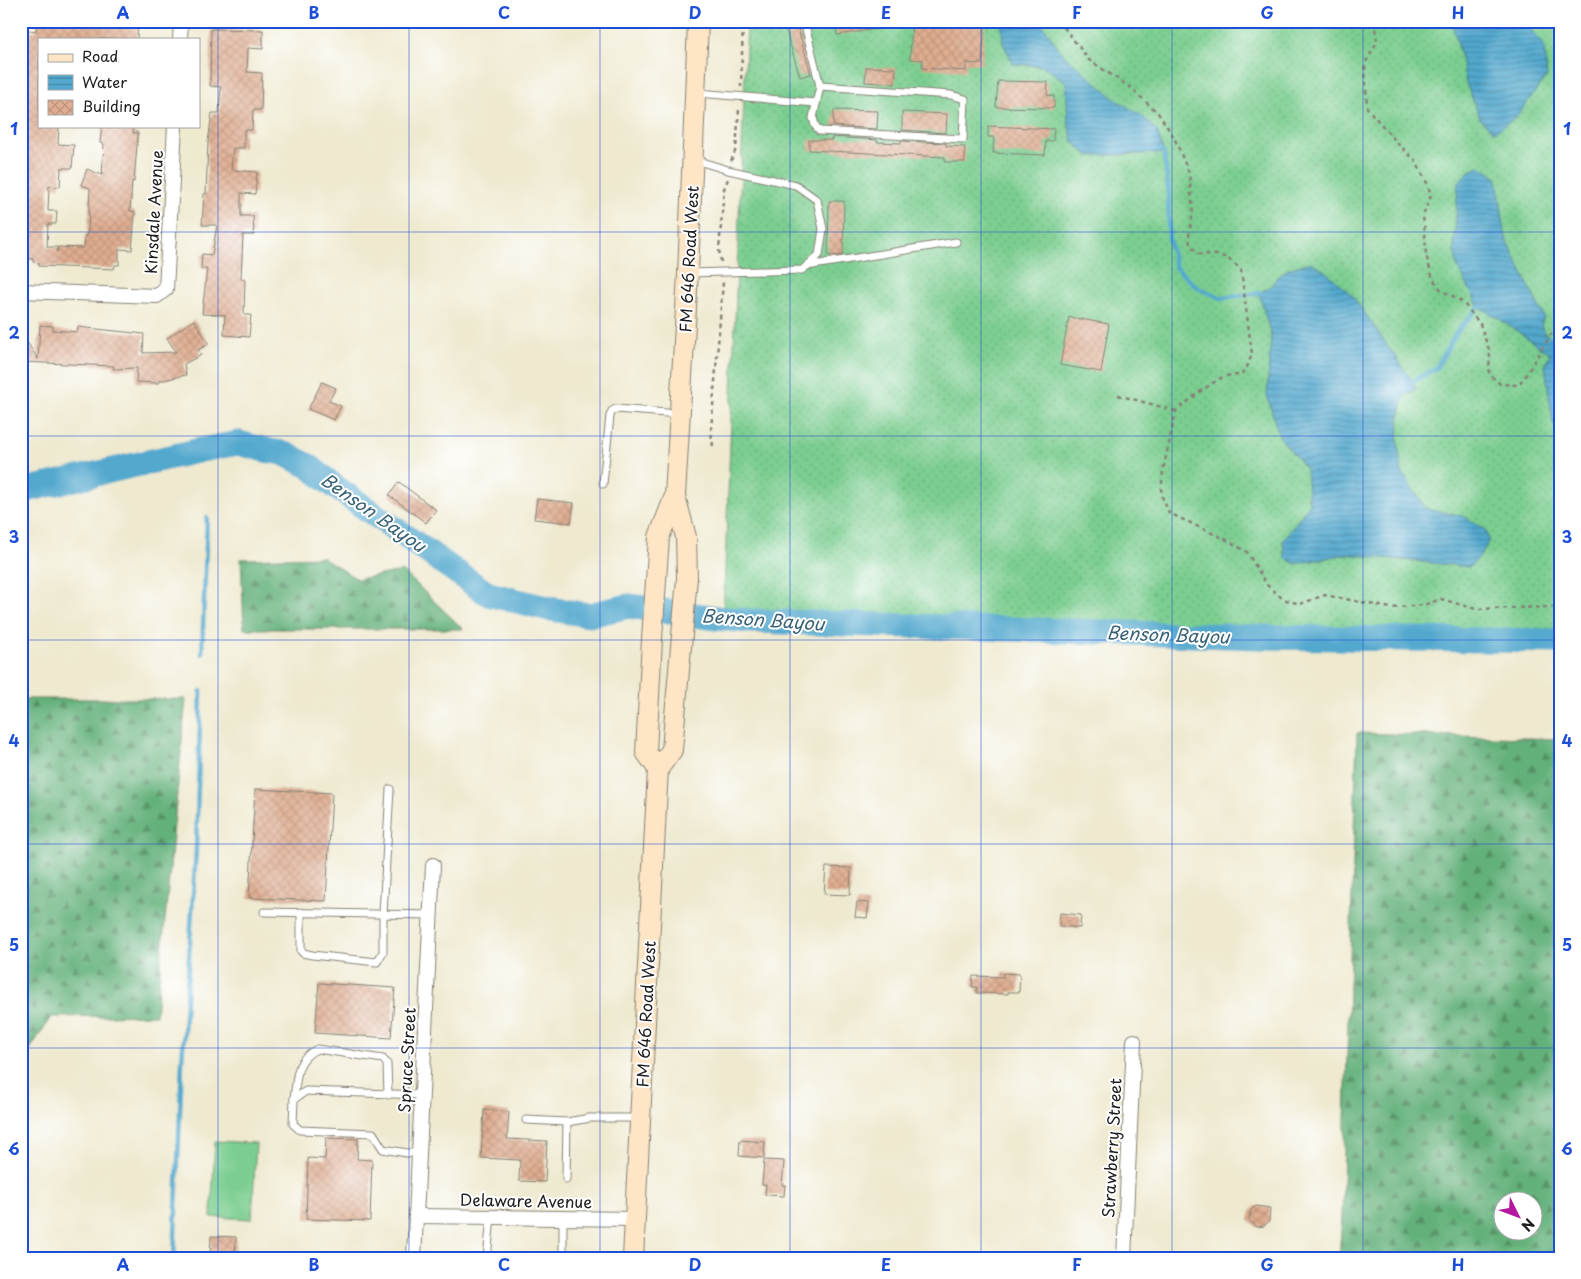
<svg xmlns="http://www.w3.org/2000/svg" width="1581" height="1279" font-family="'Playpen Sans',sans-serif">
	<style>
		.grass { fill: url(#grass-dots); stroke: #4c7556 }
		.forest { fill: url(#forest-firs); stroke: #40664b; fill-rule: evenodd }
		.pitch { fill: #7bce90; stroke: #4c7556 }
		.water { fill: url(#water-rules); stroke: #376275 }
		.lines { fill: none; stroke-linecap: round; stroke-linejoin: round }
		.stream { stroke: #52a8ce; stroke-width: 4.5 }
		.river { stroke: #52a8ce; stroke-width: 25 }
		.building { fill: url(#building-cross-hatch) }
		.lane-casing { stroke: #858276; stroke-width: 9 }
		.street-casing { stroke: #858276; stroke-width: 16 }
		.secondary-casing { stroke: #858276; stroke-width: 22 }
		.path { stroke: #858276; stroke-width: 2.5; stroke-dasharray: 4 4; stroke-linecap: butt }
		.lane { stroke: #fff; stroke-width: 7 }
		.street { stroke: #fff; stroke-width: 14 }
		.secondary { stroke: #fde5c5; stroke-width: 20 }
		.grid { fill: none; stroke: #1d4ed8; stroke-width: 1; stroke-opacity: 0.55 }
		.labels { text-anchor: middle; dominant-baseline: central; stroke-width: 4; stroke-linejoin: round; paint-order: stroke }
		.street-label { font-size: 16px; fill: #1c1c1c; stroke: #fff }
		.water-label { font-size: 18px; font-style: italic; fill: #376275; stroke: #fff }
		.neatline { fill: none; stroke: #1d4ed8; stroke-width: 2 }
		.grid-label { font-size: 16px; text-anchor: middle; font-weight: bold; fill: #1d4ed8 }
	</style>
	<defs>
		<pattern id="grass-dots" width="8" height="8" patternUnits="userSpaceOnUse" patternTransform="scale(1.25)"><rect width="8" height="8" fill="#7bce90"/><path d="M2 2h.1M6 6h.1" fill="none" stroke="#6ab07c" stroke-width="1.8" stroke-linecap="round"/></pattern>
		<pattern id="forest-firs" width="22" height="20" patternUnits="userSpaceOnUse" patternTransform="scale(1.25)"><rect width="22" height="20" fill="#64b17a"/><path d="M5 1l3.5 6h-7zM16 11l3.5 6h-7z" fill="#528f63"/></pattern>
		<pattern id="water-rules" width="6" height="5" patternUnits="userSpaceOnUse" patternTransform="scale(1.25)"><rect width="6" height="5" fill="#52a8ce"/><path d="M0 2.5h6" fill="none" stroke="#4388a6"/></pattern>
		<pattern id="building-cross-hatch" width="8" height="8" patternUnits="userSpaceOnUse" patternTransform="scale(1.25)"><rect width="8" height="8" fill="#dfad91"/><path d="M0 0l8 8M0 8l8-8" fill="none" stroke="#bf947c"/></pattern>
	</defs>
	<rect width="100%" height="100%" fill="#fff"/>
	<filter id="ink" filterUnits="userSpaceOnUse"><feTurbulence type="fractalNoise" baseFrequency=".02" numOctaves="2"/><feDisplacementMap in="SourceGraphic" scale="10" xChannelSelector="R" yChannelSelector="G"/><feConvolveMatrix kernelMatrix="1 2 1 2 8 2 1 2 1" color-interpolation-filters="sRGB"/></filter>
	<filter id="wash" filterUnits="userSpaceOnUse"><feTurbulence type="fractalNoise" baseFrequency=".0096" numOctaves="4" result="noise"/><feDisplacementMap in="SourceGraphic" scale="20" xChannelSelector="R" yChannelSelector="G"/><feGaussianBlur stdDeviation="1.12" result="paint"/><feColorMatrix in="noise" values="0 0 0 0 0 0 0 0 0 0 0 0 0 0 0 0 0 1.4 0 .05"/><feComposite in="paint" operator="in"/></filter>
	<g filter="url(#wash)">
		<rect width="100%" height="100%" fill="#eee9cf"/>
		<path class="grass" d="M747,21H1560V642L723,618Z"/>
		<g class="forest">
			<path d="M322,557L357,579L403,571L463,629H244L241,559Z"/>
			<path d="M21,699H186L156,1015L51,1017L21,1063Z"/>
			<path d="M1357,733L1560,739V1258H1339L1342,1216ZM1504,1202H1534V1232H1504Z"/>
		</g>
		<path class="pitch" d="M215,1141L256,1143L252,1219L211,1217Z"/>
		<g class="water">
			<path d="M1001,21H1040L1063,54L1115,99L1142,116L1157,131L1164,153L1089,156L1073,142L1068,122L1066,82L1043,66L1013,64L1003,43Z"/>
			<path d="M1449,21H1515L1530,29L1544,45L1547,76L1517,116L1495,132L1481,120L1466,83L1459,49L1453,27Z"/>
			<path d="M1481,166L1497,178L1506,239L1544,317L1541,325L1545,333L1560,345V430L1553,424L1545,366L1550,354L1501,320L1479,307L1457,266L1454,248L1458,184L1468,172Z"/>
			<path d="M1311,262L1326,272L1352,295L1409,376L1416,389L1405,395L1400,413L1398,442L1402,473L1426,509L1463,516L1485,529L1489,540L1482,554L1470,567L1346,554L1296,564L1285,558L1283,540L1309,505L1306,469L1279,436L1267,395L1271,336L1259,293L1272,285L1277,277L1288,269Z"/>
		</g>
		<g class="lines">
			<g class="stream">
				<path d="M1164,153L1168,187L1169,239L1175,267L1197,287L1221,298L1259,293"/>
				<path d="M1412,382L1436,368L1459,329L1479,307"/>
				<path d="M182,454L185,459"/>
				<path d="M202,654L207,518"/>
				<path d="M174,1258L182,1063L196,850L201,691"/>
			</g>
			<path class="river" d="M21,491L201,450L238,443L270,451L283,453L309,466L334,486L472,583L488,594L550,609L589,615L629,606L716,618L751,621L1259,637L1560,641"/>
		</g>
		<g id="blocks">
			<g class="building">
				<path d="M38,21H138L137,39H39V126H59L58,144L74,145L72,168H61L60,187L49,186L48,211H57L56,224H48L47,247H57V252L58,247L84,248L85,235H87L88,230L90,188L81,185L87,169L102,175L104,144L100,143L102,126H133V133H138L134,182L132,181L130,211L135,212L132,250L119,249V265H115L114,269L39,266V263L33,262V259L21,258V46H26L27,30L36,31Z"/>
				<path d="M783,21H796L811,74L800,77Z"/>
				<path d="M835,21H882L883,28L837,35Z"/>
				<path d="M912,21H985L982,64L966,63V71L922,68L923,60L910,59Z"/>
				<path d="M211,29L263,30V49L248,48L247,72L262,73L261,110H253L252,130H244V148H233L231,170L257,172L255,194L241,193V216H253L254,235H243L241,279H245L244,315H251L249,337L224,335L225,315L202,314L207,269H201L202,254L212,255L217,225H202L204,194H206L208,142L212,113H219L221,87L210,86Z"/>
				<path d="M866,67L896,68L895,84L865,82Z"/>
				<path d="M998,81L1048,82L1047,95L1054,96V108L996,107Z"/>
				<path d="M834,110L878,111L877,129L833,126Z"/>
				<path d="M902,112L947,114L946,133L902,130Z"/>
				<path d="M988,126L1054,129L1053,141H1046L1045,155L993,153L994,137H988Z"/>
				<path d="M832,137L877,140V142L901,143V141L946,143V146L965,147V162H945V157L809,150V140H832Z"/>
				<path d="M829,201H844L843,255L828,256Z"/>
				<path d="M1069,317L1109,324L1101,372L1060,365Z"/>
				<path d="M194,320L209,344L198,350L201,355L184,364L186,375L159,381V383L136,382L137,368L113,369L114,366L21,362V333L38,359L40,325L53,326V330L77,332L78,327L144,334L143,353L176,352L167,338Z"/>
				<path d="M322,382L336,388L329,401L341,406L334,420L308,409Z"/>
				<path d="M399,482L436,510L426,523L389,495Z"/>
				<path d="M537,499L574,503L571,523L534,519Z"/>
				<path d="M255,789L332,793L326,901L249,898Z"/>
				<path d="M826,867L851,868L850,895L824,894Z"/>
				<path d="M857,902L869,903L867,918L855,917Z"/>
				<path d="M1060,913L1081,915L1080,928L1059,926Z"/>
				<path d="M1003,973L1020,974L1019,992H1008V994L977,993V987H972L973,976L1003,977Z"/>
				<path d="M319,983L395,988L391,1038L315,1033Z"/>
				<path d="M484,1110L509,1112L507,1139L547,1141L545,1182L519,1181L520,1160L481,1158Z"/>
				<path d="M326,1138L358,1139L357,1159L372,1160L370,1221L306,1219L308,1158L325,1159Z"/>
				<path d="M740,1140L765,1142L764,1158L739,1156Z"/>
				<path d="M764,1160L784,1161L782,1185H785L784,1196L765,1195L766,1185H762Z"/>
				<path d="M1256,1206L1270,1208L1269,1221L1264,1226L1257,1227L1249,1220L1251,1210Z"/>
				<path d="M211,1236L236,1237L235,1258H210Z"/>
			</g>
		</g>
	</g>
	<g filter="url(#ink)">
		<use href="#blocks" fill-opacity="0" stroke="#858276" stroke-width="1"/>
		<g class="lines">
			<g class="lane-casing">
				<g id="lane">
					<path d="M804,21L820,86L813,118L815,125L819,131L963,139L965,99L951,95L820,86"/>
					<path d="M698,93L816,103"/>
					<path d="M807,266L956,242"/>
					<path d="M689,273L802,270L819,255L823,229L817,200L796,185L728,170L695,160"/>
					<path d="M603,484L610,416L612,411L616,409L679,414"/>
					<path d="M264,912L431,915"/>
					<path d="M301,912V951L303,953L312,955L377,962L383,952V914L390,789"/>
					<path d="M294,1099C297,1078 295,1059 317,1049L383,1059L387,1064L388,1095"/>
					<path d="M526,1120L567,1122L590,1118H640"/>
					<path d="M419,1153H407L383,1149L373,1133L300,1130L293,1124L294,1099L306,1091L422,1095"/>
					<path d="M566,1179L567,1122"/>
					<path d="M487,1258L491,1217"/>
					<path d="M563,1258V1218"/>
				</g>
			</g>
			<g class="street-casing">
				<g id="street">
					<path d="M180,39L181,21"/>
					<path d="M21,291L157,296L166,289L175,126"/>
					<path d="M416,1216L635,1219"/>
					<path d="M414,1258L433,865"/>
					<path d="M1124,1258L1134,1041"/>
				</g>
			</g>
			<g class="secondary-casing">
				<g id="secondary">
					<path d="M658,769L646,752L652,639L659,537L675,496L688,274L698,21"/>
					<path d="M633,1258L658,769L672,750L687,578L686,537L675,496"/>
				</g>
			</g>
			<g class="path">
				<path d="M1059,21L1089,60L1131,88L1158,113L1174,137L1189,173L1193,213L1189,234L1190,245L1199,254C1221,255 1225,254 1241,270L1252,354L1246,370L1240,375L1224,376L1202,390L1176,411L1163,470L1161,494L1169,513L1227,540L1247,552L1267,585L1283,599L1300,604L1325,595L1391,608L1424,605L1441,599L1476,609L1553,607L1560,609"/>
				<path d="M1374,21L1377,42L1365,64L1367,108L1399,145L1415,160L1427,183L1431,195L1423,216L1425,233L1426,255L1433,279L1442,291L1457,298L1465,305L1480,324L1490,353L1489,374L1500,384L1518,385C1535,366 1542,342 1560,324"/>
				<path d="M741,87L743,21"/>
				<path d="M731,161L736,149L739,109"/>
				<path d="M721,262L719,250L724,189L728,179"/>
				<path d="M1118,395L1176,411"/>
				<path d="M713,446L711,431L723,282"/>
			</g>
			<use href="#lane" class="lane"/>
			<use href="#street" class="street"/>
			<use href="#secondary" class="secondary"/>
		</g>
	</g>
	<path class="grid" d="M218,21V1258M409,21V1258M600,21V1258M790,21V1258M981,21V1258M1172,21V1258M1363,21V1258M21,232H1560M21,436H1560M21,640H1560M21,844H1560M21,1048H1560"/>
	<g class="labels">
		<g class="street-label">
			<text transform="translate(153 212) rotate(-87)">Kinsdale Avenue</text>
			<text transform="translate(688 259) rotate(-87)">FM 646 Road West</text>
			<text transform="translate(645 1014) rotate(-87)">FM 646 Road West</text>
			<text transform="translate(406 1060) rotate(-87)">Spruce Street</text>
			<text transform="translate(1111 1148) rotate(-87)">Strawberry Street</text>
			<text transform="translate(526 1200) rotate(1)">Delaware Avenue</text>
		</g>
		<g class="water-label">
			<text transform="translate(374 512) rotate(35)">Benson Bayou</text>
			<text transform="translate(763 619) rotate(4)">Benson Bayou</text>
			<text transform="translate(1168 634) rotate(2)">Benson Bayou</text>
		</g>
	</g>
	<rect width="1581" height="1279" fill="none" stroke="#fff" stroke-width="55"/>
	<rect x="38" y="38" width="162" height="90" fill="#ffffff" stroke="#a4a4a4"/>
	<rect x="48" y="54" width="25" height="8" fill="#fde5c5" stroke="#a4a4a4"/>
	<text x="82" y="62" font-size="15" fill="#1c1c1c">Road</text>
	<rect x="48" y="75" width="25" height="15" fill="url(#water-rules)" stroke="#a4a4a4"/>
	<text x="82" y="88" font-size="15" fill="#1c1c1c">Water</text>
	<rect x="48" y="100" width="25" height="15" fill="url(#building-cross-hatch)" stroke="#a4a4a4"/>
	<text x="82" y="112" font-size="15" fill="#1c1c1c">Building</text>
	<g transform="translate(1518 1216) rotate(132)"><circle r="24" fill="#ffffff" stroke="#a4a4a4"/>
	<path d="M0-4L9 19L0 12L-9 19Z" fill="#b5179e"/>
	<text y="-8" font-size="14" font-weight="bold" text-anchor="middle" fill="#1c1c1c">N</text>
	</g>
	<rect x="28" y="28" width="1526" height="1224" class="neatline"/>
	<g class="grid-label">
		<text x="123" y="19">A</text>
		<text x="314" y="19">B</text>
		<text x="504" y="19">C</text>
		<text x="695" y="19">D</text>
		<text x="886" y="19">E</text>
		<text x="1077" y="19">F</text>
		<text x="1267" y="19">G</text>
		<text x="1458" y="19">H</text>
		<text x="14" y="135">1</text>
		<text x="1567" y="135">1</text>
		<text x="14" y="339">2</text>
		<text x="1567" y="339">2</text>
		<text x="14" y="543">3</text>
		<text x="1567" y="543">3</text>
		<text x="14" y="747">4</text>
		<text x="1567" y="747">4</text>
		<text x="14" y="951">5</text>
		<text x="1567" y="951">5</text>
		<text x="14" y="1155">6</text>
		<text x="1567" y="1155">6</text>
		<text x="123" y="1271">A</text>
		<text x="314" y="1271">B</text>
		<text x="504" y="1271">C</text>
		<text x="695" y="1271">D</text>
		<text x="886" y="1271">E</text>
		<text x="1077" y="1271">F</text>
		<text x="1267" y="1271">G</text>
		<text x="1458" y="1271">H</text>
	</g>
</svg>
